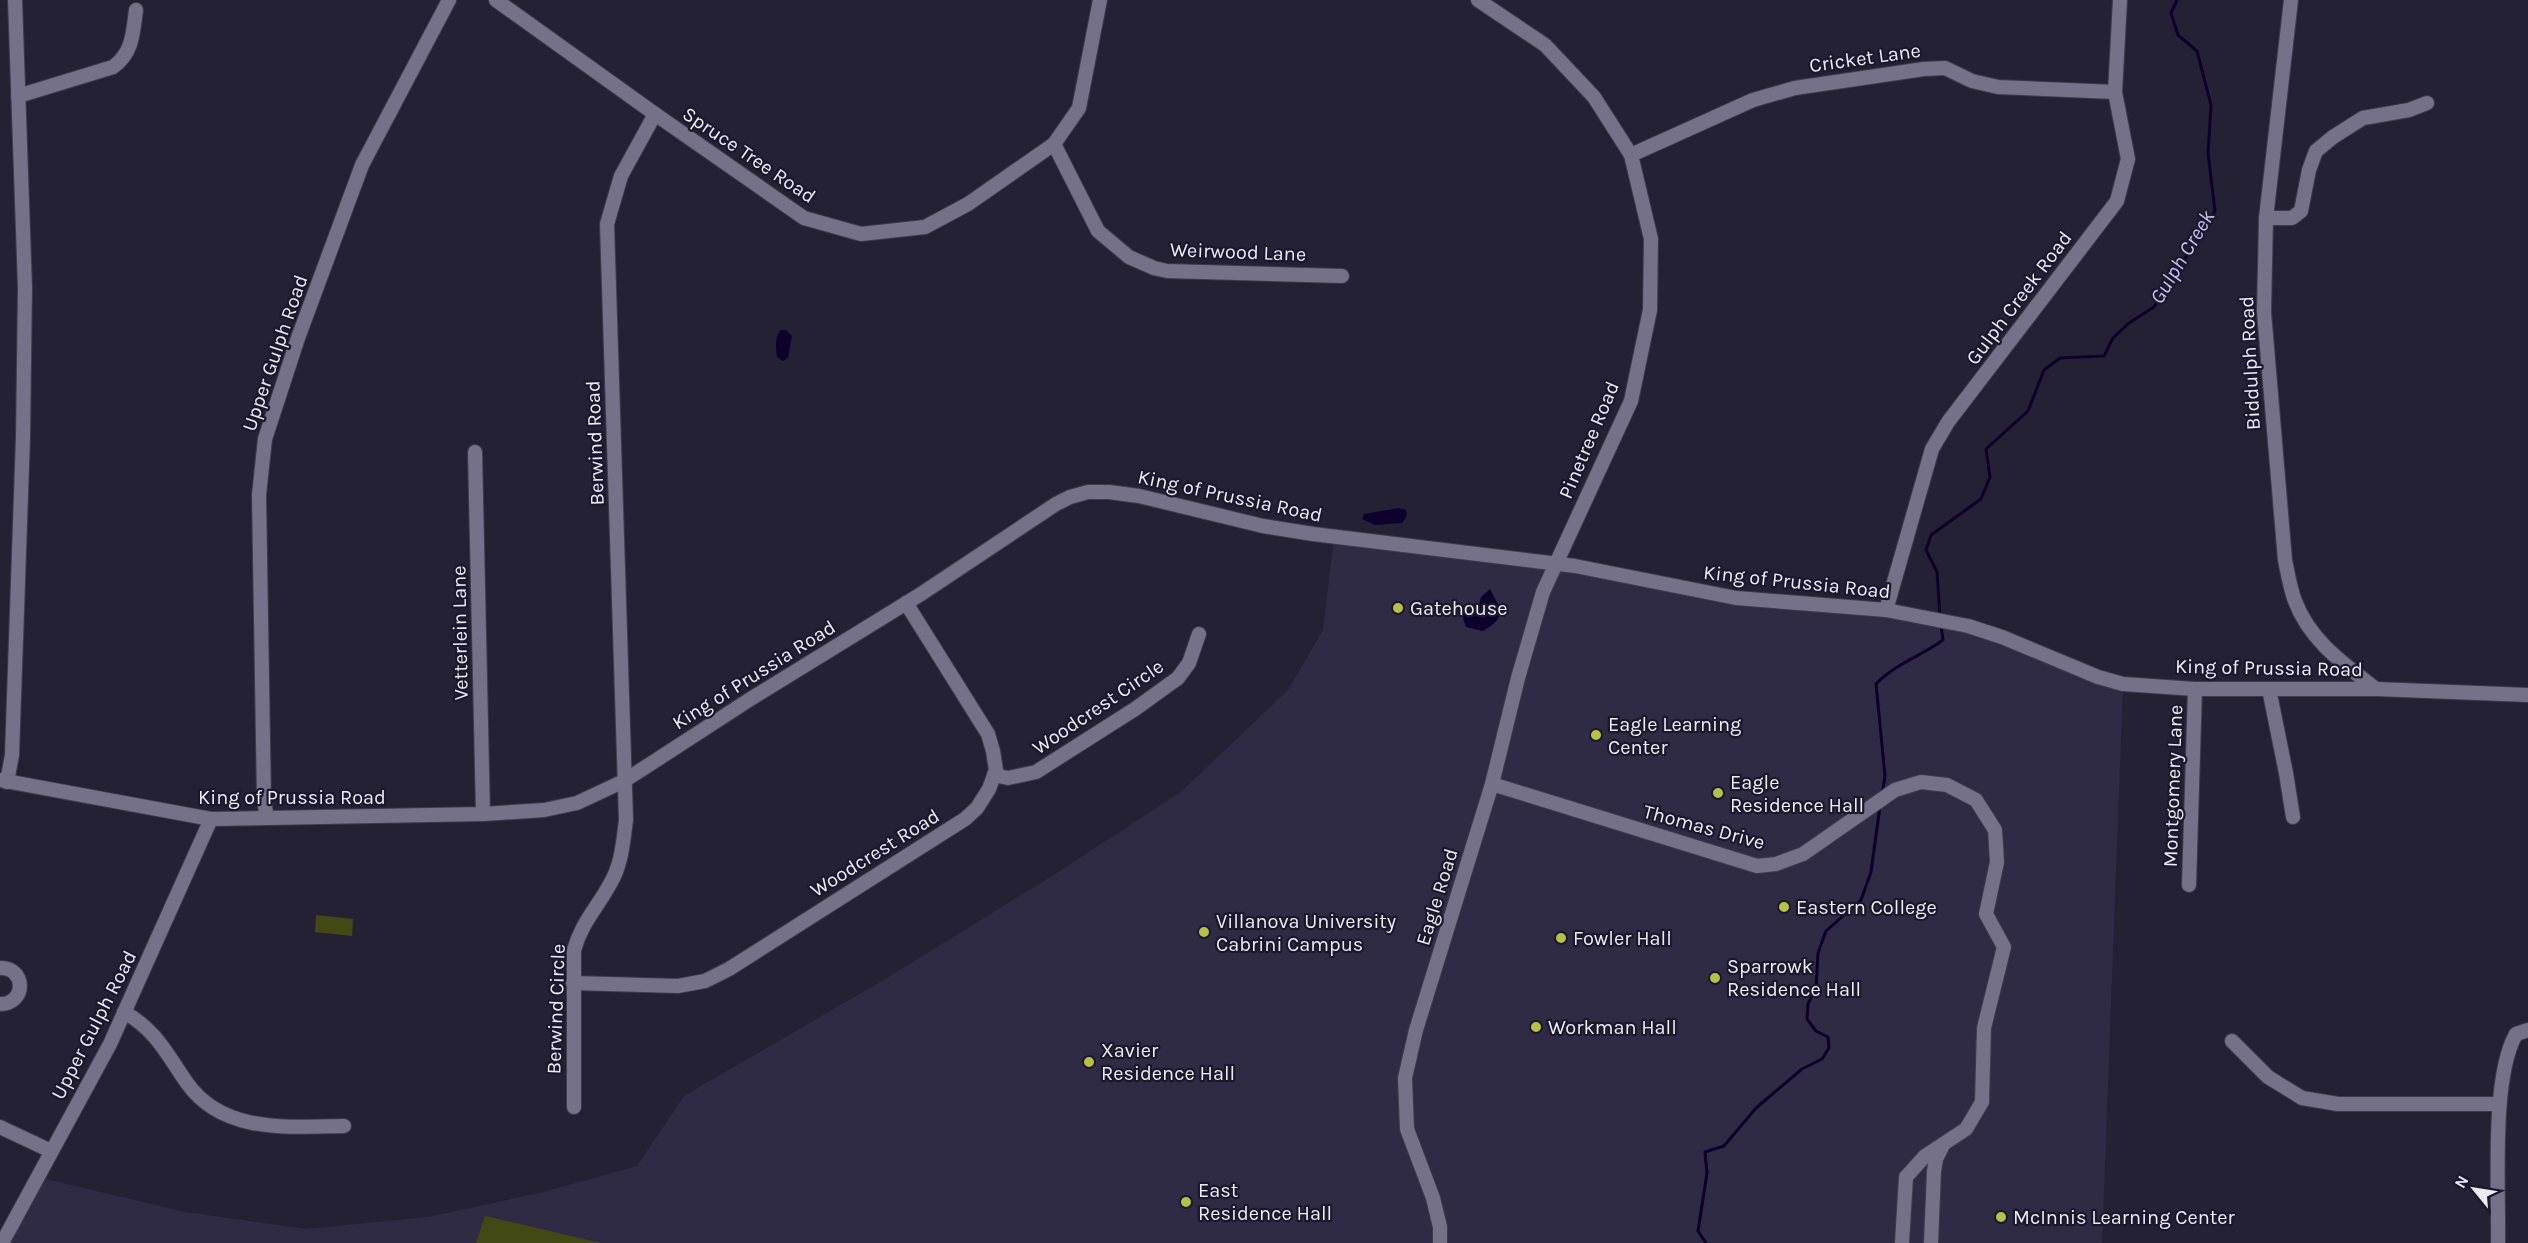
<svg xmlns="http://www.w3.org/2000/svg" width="2528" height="1243" font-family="Karla,sans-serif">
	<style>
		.built { fill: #2f2b44 }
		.green { fill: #444815 }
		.water { fill: #0e002c }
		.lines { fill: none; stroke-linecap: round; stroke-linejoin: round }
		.stream { stroke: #0e002c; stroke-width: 3 }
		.minor-casing { stroke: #3f3b4c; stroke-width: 16 }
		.minor { stroke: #747189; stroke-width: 14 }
		.poi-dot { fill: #b7c147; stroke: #1b182b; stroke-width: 2 }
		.labels { text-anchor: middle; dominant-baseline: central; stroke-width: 4.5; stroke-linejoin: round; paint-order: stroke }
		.street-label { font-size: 20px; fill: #eceaf8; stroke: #1b182b }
		.poi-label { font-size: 20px; fill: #eceaf8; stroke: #1b182b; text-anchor: start }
		.water-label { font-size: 21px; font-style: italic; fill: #c8c1f5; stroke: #1b182b }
	</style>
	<rect width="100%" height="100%" fill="#252135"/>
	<path class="built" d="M1334,538L1528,560L1736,598L1930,618L2123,684L2102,1243H3L37,1177L185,1212L306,1229L428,1217L540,1193L637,1166L684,1096L882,981L1057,873L1182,791L1288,690L1323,630Z"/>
	<g class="green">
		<path d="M316,915L353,919L352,936L315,932Z"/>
		<path d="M485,1216L601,1243H476Z"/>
	</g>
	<g class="water">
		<path d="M781,330H786L792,336L788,358L783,361L777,357C776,348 774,337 781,330Z"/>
		<path d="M1399,508L1406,510L1407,516L1402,523L1375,525L1362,519L1364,514Z"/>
		<path d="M1490,589C1500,609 1509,616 1483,631L1466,627L1463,618L1465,612L1479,605L1481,597Z"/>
	</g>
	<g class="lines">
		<g class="stream">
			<path d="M1940,616L1937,572L1926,550L1931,535L1981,499L1990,477L1986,449L2028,411L2044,370L2060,358L2104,356L2113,338L2129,323L2154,307L2215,211L2208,153L2211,105L2197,51L2178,35L2171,13L2177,0"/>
			<path d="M1882,794L1885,776L1876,684C1895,664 1921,656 1943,640L1941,625"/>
			<path d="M1706,1243L1698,1231L1707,1173L1705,1152L1724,1146L1756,1108L1802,1069L1822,1059L1829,1048L1828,1037L1816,1031L1807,1019L1808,1004L1816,988L1818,953L1826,931L1861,900L1871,872L1880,806"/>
		</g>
		<g class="minor-casing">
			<g id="minor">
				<path d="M496,0L655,114L804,218L861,234L925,227L968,204L1054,144L1079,108L1100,0"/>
				<path d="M2291,0L2266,218L2264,312L2285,560C2288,574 2290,588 2295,601C2310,641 2344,664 2376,689"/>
				<path d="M18,96L113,67C133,53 133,32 136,10"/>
				<path d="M1054,144L1098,231L1129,257L1154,268L1167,271L1342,276"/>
				<path d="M1631,155L1753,100L1795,88L1924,69L1945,68L1972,81L1998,87L2115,92"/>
				<path d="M2266,218H2292L2301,211L2309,170L2316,151L2333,137L2363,118L2409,110L2427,103"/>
				<path d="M475,452L483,814"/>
				<path d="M1886,610L1932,449L1948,422L2117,201L2128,159L2115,92L2120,0"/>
				<path d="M2269,689L2286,773L2293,817"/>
				<path d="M994,775L1008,778L1036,772L1135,709L1178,678L1189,663L1199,634"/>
				<path d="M0,780L211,819L483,814L544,810L577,803L624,781L752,698L921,594L1056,504L1070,497L1088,492H1109L1139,496L1263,526L1313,534L1575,566L1736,598L1886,610L1968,626L2002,637L2098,677L2123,684L2195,689H2376L2528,695"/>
				<path d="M7,782L12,755L23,437L25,288L15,0"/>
				<path d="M1492,784L1757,866L1776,864L1803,854L1895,790L1921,782L1947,785L1976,800L1995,830L1997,862L1986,914L2004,947L1984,1028L1982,1102L1966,1129L1925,1156L1906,1177L1902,1243"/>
				<path d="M267,818L264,801L259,495L265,439L298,338L362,165L449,0"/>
				<path d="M2189,885L2195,689"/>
				<path d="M0,968C26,967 27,1004 0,1004"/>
				<path d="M573,983L678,986L705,981L729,969L965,819L977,808L989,789L996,770L993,751L988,734L906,603"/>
				<path d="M124,1012C157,1031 166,1053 187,1083C223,1134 289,1127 344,1126"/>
				<path d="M2232,1041L2268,1077L2302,1098L2338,1104H2499"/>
				<path d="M574,1107V950C582,922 597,908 610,884C622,864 623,842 626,820L607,224L621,176L655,114"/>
				<path d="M0,1127L51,1151"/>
				<path d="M2,1243L110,1044L211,819"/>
				<path d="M1440,1243V1227L1433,1198L1407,1129L1405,1078L1416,1030L1492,784L1518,678L1543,592L1631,401L1650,310L1651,239L1631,155L1594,97L1545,45L1478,0"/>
				<path d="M1931,1243L1934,1171L1936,1159L1942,1147"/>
				<path d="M2498,1243C2499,1189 2491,1078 2516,1034L2528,1030"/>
			</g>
		</g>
		<use href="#minor" class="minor"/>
	</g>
	<g class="poi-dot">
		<circle cx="1398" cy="608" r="6"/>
		<circle cx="1596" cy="735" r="6"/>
		<circle cx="1718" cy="793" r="6"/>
		<circle cx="1784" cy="907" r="6"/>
		<circle cx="1204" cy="932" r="6"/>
		<circle cx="1561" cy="938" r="6"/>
		<circle cx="1715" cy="978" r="6"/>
		<circle cx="1536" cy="1027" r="6"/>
		<circle cx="1089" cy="1062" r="6"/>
		<circle cx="1186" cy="1202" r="6"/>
		<circle cx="2001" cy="1217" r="6"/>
	</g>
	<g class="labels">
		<g class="street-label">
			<text transform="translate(1865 58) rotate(-8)">Cricket Lane</text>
			<text transform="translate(749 155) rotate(34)">Spruce Tree Road</text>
			<text transform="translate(1238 252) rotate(2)">Weirwood Lane</text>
			<text transform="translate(2019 298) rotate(-53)">Gulph Creek Road</text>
			<text transform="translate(275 353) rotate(-71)">Upper Gulph Road</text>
			<text transform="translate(2250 363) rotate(-93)">Biddulph Road</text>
			<text transform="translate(1589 440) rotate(-67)">Pinetree Road</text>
			<text transform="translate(595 443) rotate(-92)">Berwind Road</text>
			<text transform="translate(1230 496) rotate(12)">King of Prussia Road</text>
			<text transform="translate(1797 582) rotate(6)">King of Prussia Road</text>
			<text transform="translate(460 633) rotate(-91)">Vetterlein Lane</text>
			<text transform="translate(2269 668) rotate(1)">King of Prussia Road</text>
			<text transform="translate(754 675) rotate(-32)">King of Prussia Road</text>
			<text transform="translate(1098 707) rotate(-34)">Woodcrest Circle</text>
			<text transform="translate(2173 786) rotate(-88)">Montgomery Lane</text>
			<text x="292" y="797">King of Prussia Road</text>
			<text transform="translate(1704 827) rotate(15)">Thomas Drive</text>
			<text transform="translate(875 853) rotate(-32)">Woodcrest Road</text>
			<text transform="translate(1437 897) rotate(-73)">Eagle Road</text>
			<text transform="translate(556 1009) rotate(-88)">Berwind Circle</text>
			<text transform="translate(94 1025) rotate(-63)">Upper Gulph Road</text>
		</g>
		<g class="poi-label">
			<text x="1410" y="608">Gatehouse</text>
			<text x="1608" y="724">Eagle Learning<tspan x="1608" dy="23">Center</tspan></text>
			<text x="1730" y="782">Eagle<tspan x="1730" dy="23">Residence Hall</tspan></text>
			<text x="1796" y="907">Eastern College</text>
			<text x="1216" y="921">Villanova University<tspan x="1216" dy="23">Cabrini Campus</tspan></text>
			<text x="1573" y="938">Fowler Hall</text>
			<text x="1727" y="966">Sparrowk<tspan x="1727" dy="23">Residence Hall</tspan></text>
			<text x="1548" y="1027">Workman Hall</text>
			<text x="1101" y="1050">Xavier<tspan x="1101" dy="23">Residence Hall</tspan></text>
			<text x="1198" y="1190">East<tspan x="1198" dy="23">Residence Hall</tspan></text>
			<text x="2013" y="1217">McInnis Learning Center</text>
		</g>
		<g class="water-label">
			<text transform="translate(2182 257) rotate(-59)">Gulph Creek</text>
		</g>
	</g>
	<g transform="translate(2474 1189) rotate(300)" stroke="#1b182b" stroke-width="4.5" paint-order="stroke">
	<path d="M0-4.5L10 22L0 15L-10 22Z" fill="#eceaf8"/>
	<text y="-9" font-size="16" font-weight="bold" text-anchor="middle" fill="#eceaf8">N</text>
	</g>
</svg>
